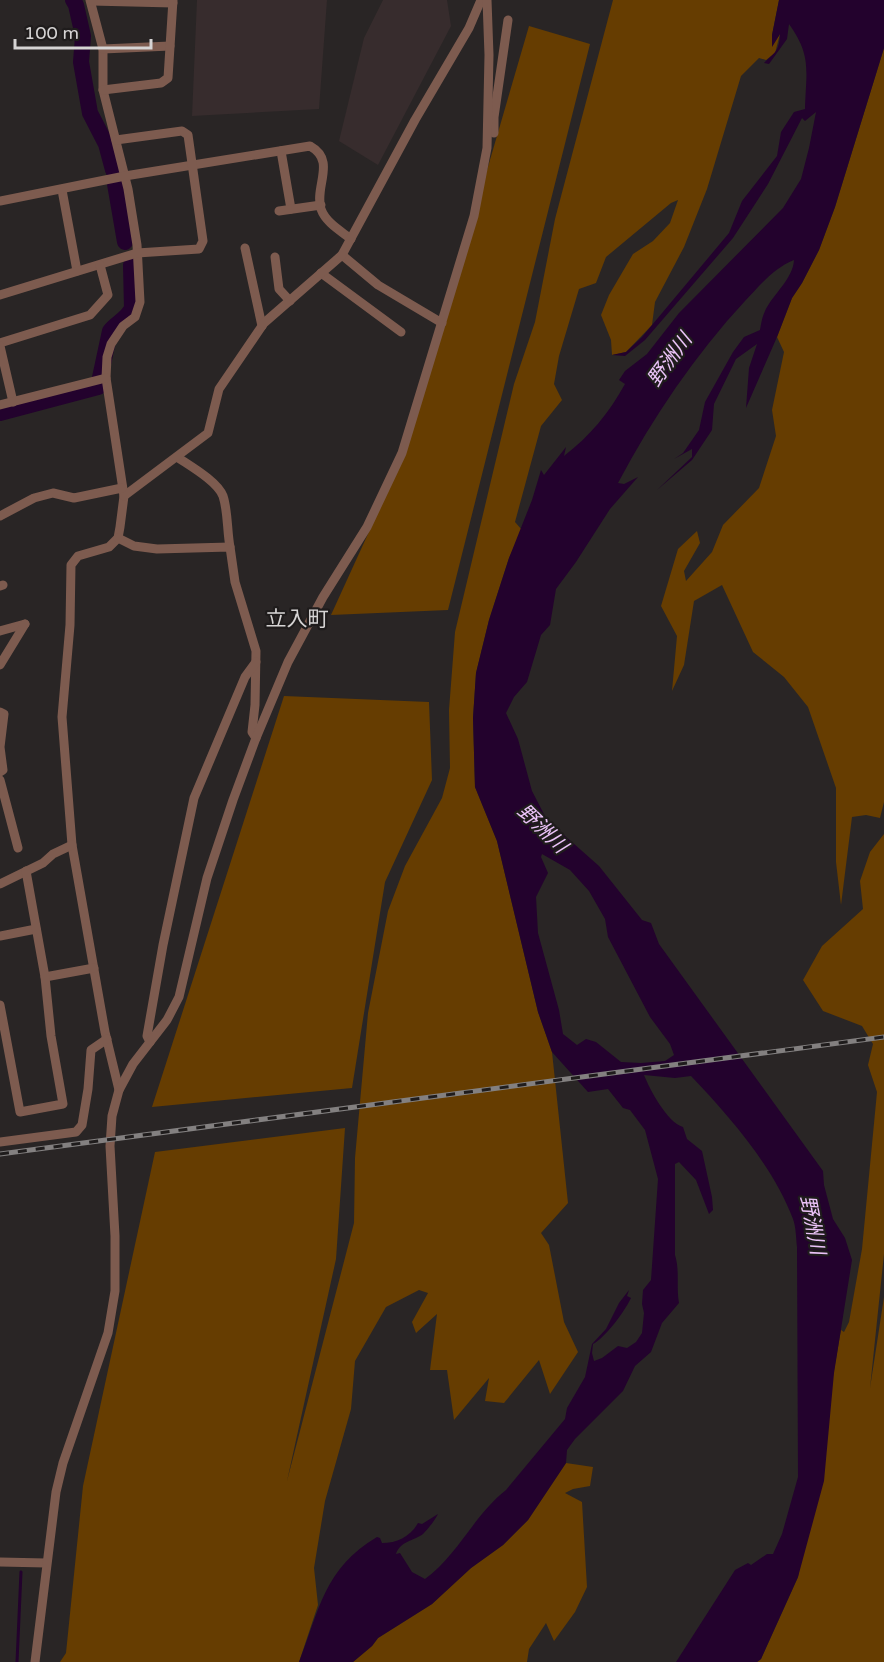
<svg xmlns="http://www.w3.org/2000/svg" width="884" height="1662" font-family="'Varela Round','Noto Sans JP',sans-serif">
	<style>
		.built { fill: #372c2d }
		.green { fill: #663d01 }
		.water { fill: #23022d; fill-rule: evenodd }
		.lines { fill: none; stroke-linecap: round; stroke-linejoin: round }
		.stream { stroke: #23022d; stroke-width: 3 }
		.river { stroke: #23022d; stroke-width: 16 }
		.minor { stroke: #7d5b4f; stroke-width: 9 }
		.rail-casing { stroke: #838080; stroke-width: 5 }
		.rail { stroke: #1f1c1c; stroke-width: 3; stroke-dasharray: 9; stroke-linecap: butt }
		.labels { text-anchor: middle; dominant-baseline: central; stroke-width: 4.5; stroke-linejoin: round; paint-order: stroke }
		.water-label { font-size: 20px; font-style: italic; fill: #ebc3f8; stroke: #1f1c1c }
		.quarter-label { font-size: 21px; fill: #d6d4d4; stroke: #1f1c1c }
	</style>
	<rect width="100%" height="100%" fill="#292525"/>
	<g class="built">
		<path d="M197,0H327L319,109L192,116Z"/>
		<path d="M383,0H447L451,26L378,165L339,141L364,38Z"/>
	</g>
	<g class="green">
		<path d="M613,0H779L772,35L773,45L780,34L775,53L766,60L759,58L741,76L707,189L684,247L655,302L652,325L626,352L612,355L611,340L601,315L609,295L633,254L653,241L670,223L678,200L671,203L606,257L596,283L579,289L559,356L554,384L562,400L541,426L515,522L522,530L509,558L489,620L476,673L473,718L475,787L497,841L538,1012L552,1052L568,1203L541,1233L549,1245L564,1322L578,1352L550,1394L539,1360L504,1403L485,1401L489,1378L454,1420L447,1370H430L437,1314L416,1333L412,1322L428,1293L419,1290L386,1307L355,1361L351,1409L325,1501L314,1568L318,1605L299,1662H60L66,1653L83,1486L155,1152L345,1128L336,1259L287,1481L354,1223L355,1158L368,1013L388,911L405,866L442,798L450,768L449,710L455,632L514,384L535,322L555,219Z"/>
		<path d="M529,26L590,44L448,610L331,615L404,455Z"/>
		<path d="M884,48V802L880,818L866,815L852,817L841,905L836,862V788L808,707L784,677L753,652L722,585L694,601L684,665L672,691L677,636L661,606L678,549L697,531L700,543L684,571L686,581L712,552L723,525L759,488L776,436L772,410L784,352L777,337L792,298L802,283L819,250L835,207Z"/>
		<path d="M284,696L429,702L432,780L385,882L352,1088L152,1107Z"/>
		<path d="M884,834V1254L870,1388L884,1297V1662H757L761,1659L798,1577L841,1330L844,1332L849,1322L862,1249L877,1092L868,1065L873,1044L862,1026L823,1011L803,980L822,946L863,909L860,881L870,852Z"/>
		<path d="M566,1463L593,1467L590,1486L573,1489L565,1493L582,1502L587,1587L575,1612L554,1641L546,1623L529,1649L527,1662H353L372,1646L378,1638L432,1604L471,1568L503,1545L528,1520Z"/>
	</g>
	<path class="water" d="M779,0H884V48L835,207L819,250L802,283L792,298L777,337L746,408L749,368L757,344L736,359L714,404L712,430L692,460L657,490L692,457V449L674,459L683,453L699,430L705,402L733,352L744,337L760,330C761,324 762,317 765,311C773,294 793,279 794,260C774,268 760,285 745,301C695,355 653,417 618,483L624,484L638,477L610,509L576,562L556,589L550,625L541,635L527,682L514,697L506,713L518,739L532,791L547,820L599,866L642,920L651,923L659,944L823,1171L824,1185L833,1219L845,1238L852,1260L834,1373L824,1481L798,1577L761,1659L757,1662H676L735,1570L748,1563L751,1565L767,1554H773L782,1534L798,1477L797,1247C796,1238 796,1227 793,1219C773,1166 730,1117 691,1076L675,1078L644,1075C650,1090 667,1122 683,1127L687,1139L702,1151L712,1197L713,1210L709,1214L696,1180L679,1162L675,1164V1255C680,1271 676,1286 679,1303L662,1323L651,1352L635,1366L623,1391L575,1439L567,1450L566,1463L528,1520L503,1545L471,1568L432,1604L378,1638L372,1646L353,1662H299C319,1611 324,1568 377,1537L380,1538L382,1543C397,1543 410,1537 418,1523L422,1524L438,1514C435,1520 428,1529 423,1534C414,1541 400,1541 396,1554L400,1553L412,1572L425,1579C458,1555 474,1515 506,1490L565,1419L567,1408L585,1377L592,1344L606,1329L619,1303L629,1290L627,1296L631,1298C625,1311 605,1338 593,1344L592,1353L594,1361L602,1358L618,1346L627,1348L636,1342L642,1333L644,1313L642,1304L643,1290L651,1280L658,1179L645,1130L630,1110L623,1108L608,1089L588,1092L552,1052L538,1012L497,841L475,787L473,718L476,673L489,620L509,558L532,500L541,470L544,475L566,447L564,456C590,436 609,413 625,384L619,380L625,371L647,354L679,313L783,208L801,179L809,148L816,112L805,121L802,118L768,184L733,238L645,340L625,356L612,355L626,352L642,337L729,233L742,201L777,156L781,132L794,112L805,109C806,71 812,56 789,24L787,39L769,64L764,63C775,52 779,52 780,34L772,47V35ZM542,854L570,870L589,891L605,919L608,937L650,1017L670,1044L674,1055L665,1061L641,1063L621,1062L596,1042L586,1039L577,1045L563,1034L559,1010L538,933L536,897L548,873L541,857Z"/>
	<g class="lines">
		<path class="stream" d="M17,1662L21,1572"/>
		<g class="river">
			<path d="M73,0L76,5L83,36L81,62L90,113L106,144L113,170"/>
			<path d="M115,184L125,242"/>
			<path d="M0,413L98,387L110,331C116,323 128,318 132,308L131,265"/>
		</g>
		<g class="minor">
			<path d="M90,0L103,49V90L128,189L137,245L140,302L135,317L123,326L111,344L107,357L106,378L124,496L120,527L118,538L109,547L78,556L71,565L70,625L62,717L72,845L105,1032L119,1090"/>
			<path d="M91,1L173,3"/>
			<path d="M103,49L170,46"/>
			<path d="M103,90L161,83L168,78L173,0"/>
			<path d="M494,133V117L508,20"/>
			<path d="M281,151L291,209"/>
			<path d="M62,190L77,271"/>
			<path d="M0,201L125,176L310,146C337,161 314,186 321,209C326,223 341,231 351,239"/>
			<path d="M279,211L321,205"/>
			<path d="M245,248L262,326"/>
			<path d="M342,255L378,285L442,323"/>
			<path d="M275,257L279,289L290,301"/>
			<path d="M321,273L401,332"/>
			<path d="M0,295L137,253L199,249L203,241L188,135L182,131L116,140"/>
			<path d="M0,343L90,315L108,295L100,265"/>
			<path d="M0,346L13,402"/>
			<path d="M0,405L106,378"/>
			<path d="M177,457C190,466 217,481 223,496C228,511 227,531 230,547"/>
			<path d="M124,496L208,433L219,389L264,323L342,255L415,120L469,28L481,0"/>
			<path d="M0,516L34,498L53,493L74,498L122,488"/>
			<path d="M118,538L134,546L157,549L230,547L235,582L256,651L255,705L252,732L256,738"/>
			<path d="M0,586L3,585"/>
			<path d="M0,631L25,624"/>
			<path d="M0,665L25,624"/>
			<path d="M0,712L4,714L0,747L3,770L0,772"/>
			<path d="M0,780L18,848"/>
			<path d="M0,884L43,863L53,854L72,845"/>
			<path d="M0,936L36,929"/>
			<path d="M45,977L94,968"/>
			<path d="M0,1005L20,1112L63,1104L51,1036L45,977L26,871"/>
			<path d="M150,1042L147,1036L163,945L194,798L245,677L256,662"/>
			<path d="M0,1142L76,1132L82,1125L88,1089L91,1050L107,1039"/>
			<path d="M0,1562L46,1563"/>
			<path d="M35,1662L56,1492L63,1463L108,1333L115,1291V1236L110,1146L112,1116L119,1090L133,1064L167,1020L179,997L207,878L233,800L256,738L288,662L323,597L367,527L402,453L474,216L487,148L489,55L487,0"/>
		</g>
		<g class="rail-casing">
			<path id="rail" d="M0,1154L884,1037"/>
		</g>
		<use href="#rail" class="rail"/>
	</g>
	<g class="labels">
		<g class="water-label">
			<text transform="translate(670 360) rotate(-54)">野洲川</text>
			<text transform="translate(542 829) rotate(44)">野洲川</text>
			<text transform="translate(812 1225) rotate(79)">野洲川</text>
		</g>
		<g class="quarter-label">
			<text x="297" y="619">立入町</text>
		</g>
	</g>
	<path d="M15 39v9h136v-9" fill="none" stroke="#d6d4d4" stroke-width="3"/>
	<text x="24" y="39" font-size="18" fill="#d6d4d4" stroke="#1f1c1c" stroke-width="4.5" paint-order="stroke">100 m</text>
</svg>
